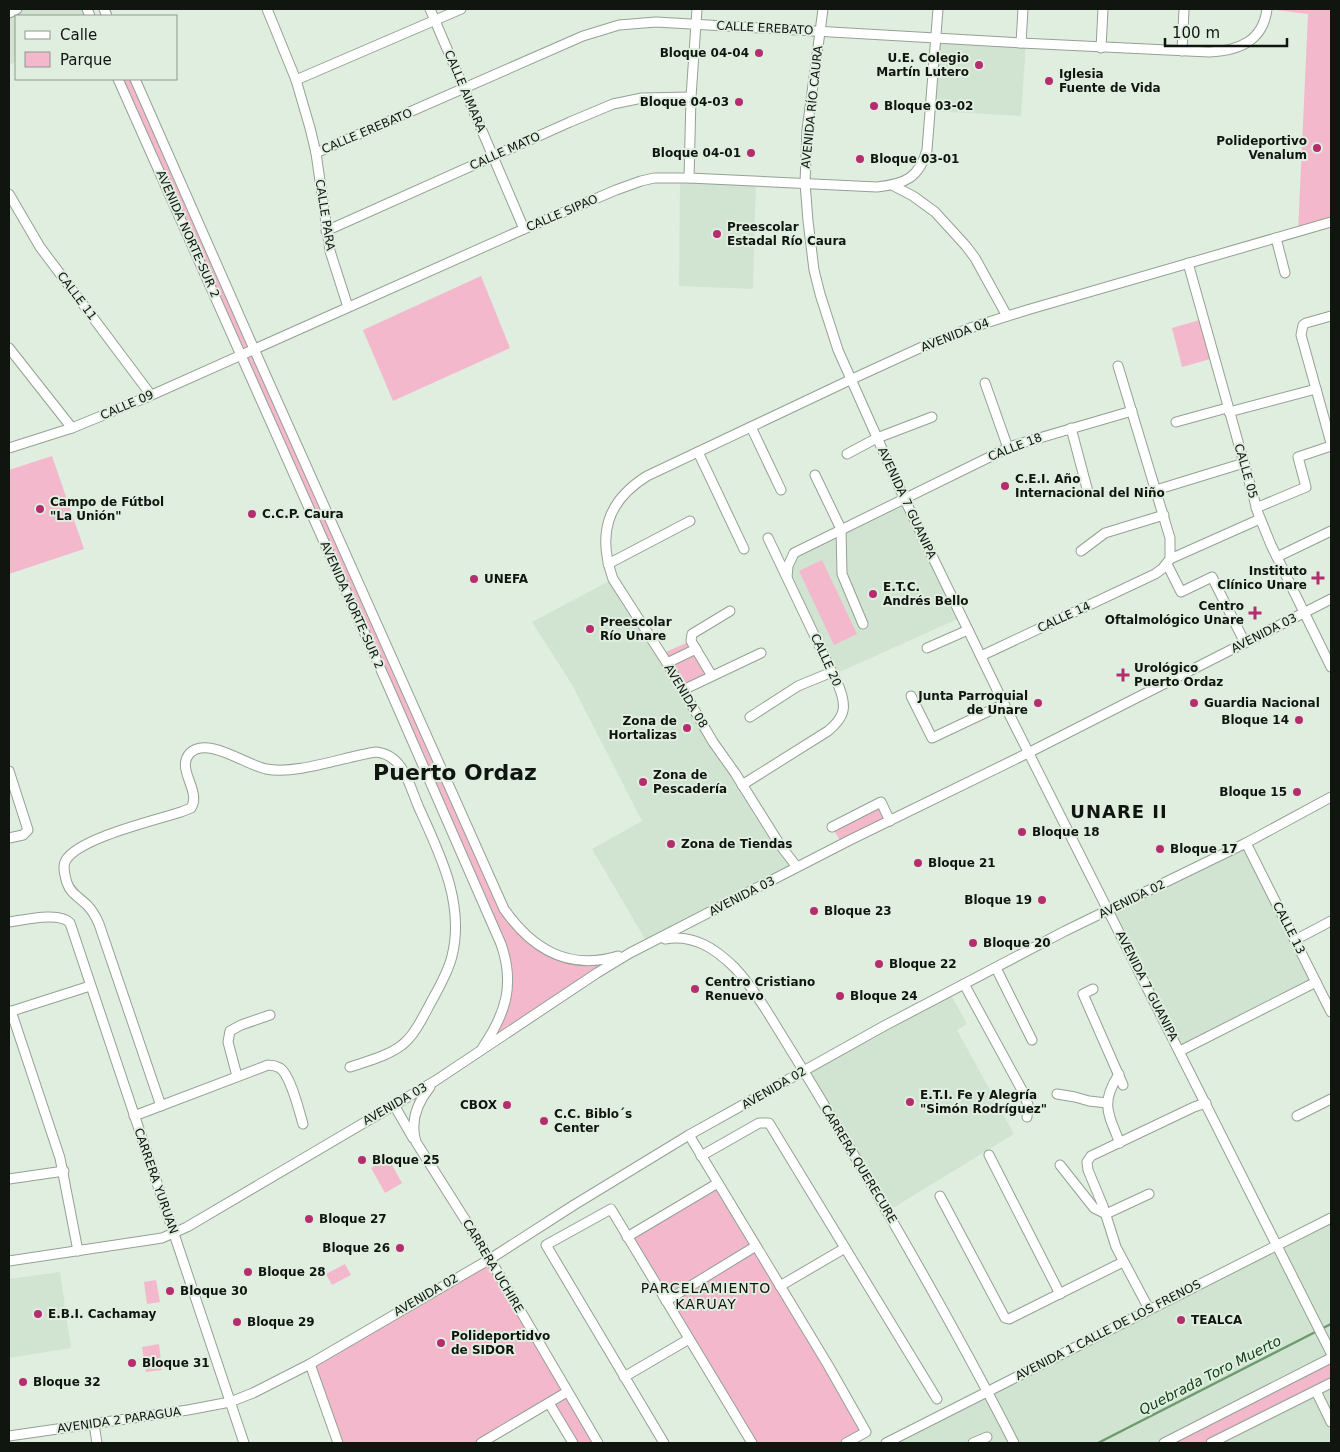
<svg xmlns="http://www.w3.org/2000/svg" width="1340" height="1452" font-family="'DejaVu Sans',sans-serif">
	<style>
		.built { fill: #d1e4d1 }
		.green { fill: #f4b8cd }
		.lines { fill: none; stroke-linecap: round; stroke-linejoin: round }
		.stream { stroke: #6c9c6e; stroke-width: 2.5 }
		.minor-casing { stroke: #94a194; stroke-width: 11 }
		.minor { stroke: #fff; stroke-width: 9 }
		.poi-dot { fill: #b52d6e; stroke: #e0eee0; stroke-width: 2 }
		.labels { text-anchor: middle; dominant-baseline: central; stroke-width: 4; stroke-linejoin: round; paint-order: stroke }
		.street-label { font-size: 12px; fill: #101510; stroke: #e0eee0 }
		.poi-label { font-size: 12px; font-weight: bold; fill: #101510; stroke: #e0eee0; text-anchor: start }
		.neighbourhood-label { font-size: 14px; letter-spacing: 1px; fill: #101510; stroke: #e0eee0 }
		.water-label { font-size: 14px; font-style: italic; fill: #124118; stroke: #e0eee0 }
		.district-label { font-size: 18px; font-weight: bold; letter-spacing: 1px; fill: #101510; stroke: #e0eee0 }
		.town-label { font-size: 22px; font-weight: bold; fill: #101510; stroke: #e0eee0 }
	</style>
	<rect width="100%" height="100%" fill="#e0eee0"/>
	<g class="built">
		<path d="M9,9H87L90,16H16V62L9,65Z"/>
		<path d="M936,38L1026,44L1021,116L930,111Z"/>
		<path d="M680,177L756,181L753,289L679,286Z"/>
		<path d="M904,498L962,617L833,675L787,577L794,553Z"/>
		<path d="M613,579L797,867L648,944L592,849L642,821L571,683L532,622Z"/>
		<path d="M1246,843L1316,982L1180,1051L1108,911Z"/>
		<path d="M949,991L967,1024L957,1030L1014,1134L888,1211L804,1071Z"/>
		<path d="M1331,1218V1358L1164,1443H886Z"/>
		<path d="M60,1272L71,1348L9,1358V1279Z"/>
		<path d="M1331,1383V1443H1211Z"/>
	</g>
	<g class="green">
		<path d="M1267,9H1331V222L1298,232L1308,14Z"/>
		<path d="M118,79H135L480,856L522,933L573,959L630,953L480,1051L503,1012L507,966Z"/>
		<path d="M481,276L510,348L393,401L363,330Z"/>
		<path d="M1203,319L1214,358L1182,367L1172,328Z"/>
		<path d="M52,456L84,549L9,574V470Z"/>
		<path d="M822,560L857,634L834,645L799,571Z"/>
		<path d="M691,641L712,676L683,690L661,654Z"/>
		<path d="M881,802L890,821L842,844L832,827Z"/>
		<path d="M388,1158L402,1183L385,1193L371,1168Z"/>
		<path d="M718,1183L866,1432L846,1443H752L627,1237Z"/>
		<path d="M488,1259L598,1443H573L548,1403L481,1443H338L310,1364Z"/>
		<path d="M345,1264L351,1275L332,1285L326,1274Z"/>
		<path d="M156,1280L160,1302L147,1304L144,1282Z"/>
		<path d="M159,1344L162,1370L146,1372L142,1347Z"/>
		<path d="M1331,1358V1383L1211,1443H1164Z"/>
	</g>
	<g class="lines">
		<path class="stream" d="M1098,1443L1331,1324"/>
		<g class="minor-casing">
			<g id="minor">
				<path d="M87,9L90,16"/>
				<path d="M104,9L107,16"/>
				<path d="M267,9L296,80L310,128L316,153L330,251L348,307"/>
				<path d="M430,9L524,229"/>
				<path d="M823,9L807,130L805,183L808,221L814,270L820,294L838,350L904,498L1004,704L1331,1353"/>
				<path d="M9,13L17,9"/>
				<path d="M1021,43L1023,9"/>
				<path d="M1101,48L1103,9"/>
				<path d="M1182,51L1184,9"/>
				<path d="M118,79L390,690L501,944C515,984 506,1013 483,1047"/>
				<path d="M135,79L254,349L504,909C532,949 568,971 618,956"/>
				<path d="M296,80L461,9"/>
				<path d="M316,153L583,36L619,25L656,22L1021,43L1209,52C1239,51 1263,41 1267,9"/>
				<path d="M689,178L691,97L697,9"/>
				<path d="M892,185L913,196L935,212L966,246L975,258L1007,316"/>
				<path d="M9,194L40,247L151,395"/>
				<path d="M326,231L570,122L613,104L642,98L691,97"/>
				<path d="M1276,238L1285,273"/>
				<path d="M1188,263L1258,513L1271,545L1331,667"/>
				<path d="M1331,316L1306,323L1303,325L1301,335L1331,443"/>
				<path d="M9,348L72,428"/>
				<path d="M985,383L1008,448"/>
				<path d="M1229,412L1316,389"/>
				<path d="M1176,422L1227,408"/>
				<path d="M751,427L781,490"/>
				<path d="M1071,428L1088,492"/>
				<path d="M9,448L72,428L145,398L524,229L616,190L641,181L654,178H689L877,187C905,184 919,178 927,150L938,9"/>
				<path d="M698,452L744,549"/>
				<path d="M847,454L877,438L932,417"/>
				<path d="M815,475L841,529L842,574L863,624"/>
				<path d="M1156,490L1244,463"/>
				<path d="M1256,508L1306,487L1298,457L1331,446"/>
				<path d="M1081,551L1105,533L1164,515"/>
				<path d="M1277,557L1331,531"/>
				<path d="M1170,559L1260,519"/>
				<path d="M608,564L690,521"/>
				<path d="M1167,564L1181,592L1212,577L1245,643"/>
				<path d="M787,577L788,566L794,553L1012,446L1132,411"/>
				<path d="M927,648L968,630"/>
				<path d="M981,656L1155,574L1162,569L1170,559V538L1118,366"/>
				<path d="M667,663L696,649"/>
				<path d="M712,676L691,641L692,634L730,611"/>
				<path d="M683,690L761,653"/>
				<path d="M911,696L932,738L1004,704"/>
				<path d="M750,717L798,686L832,672"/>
				<path d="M9,771L28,830L23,835L9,838"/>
				<path d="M742,785L828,731C845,717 847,707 839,687L768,538"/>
				<path d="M832,827L881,802L890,821"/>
				<path d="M1246,843L1331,1012"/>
				<path d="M797,867L780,845L735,773L713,742L667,663L613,579C597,534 607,501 647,476L850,380L922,347L970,328L1027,310L1331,222"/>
				<path d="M9,922C24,920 60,911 70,923L244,1443"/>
				<path d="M665,939C693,934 715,948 735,968C751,985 764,1006 776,1026C794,1055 812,1084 829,1113C894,1222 957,1331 1014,1443"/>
				<path d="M1295,940L1331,921"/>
				<path d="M996,968L1032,1040"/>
				<path d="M964,984L1023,1092L1028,1105L1027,1117"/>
				<path d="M1093,989L1083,994L1123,1085"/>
				<path d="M11,1011L60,1158L78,1251"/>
				<path d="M9,1012L90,986"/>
				<path d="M1180,1051L1316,982"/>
				<path d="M1119,1074C1100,1103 1108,1114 1120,1143"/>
				<path d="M237,1076L228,1042L230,1031L241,1025L270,1015"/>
				<path d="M430,1087C417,1103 410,1122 416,1142L490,1259L598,1443"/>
				<path d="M1057,1094L1075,1097L1089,1101L1107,1103"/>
				<path d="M394,1105L413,1138"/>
				<path d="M161,1106L99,924C96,917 93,911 87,905C79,897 71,894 67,883C65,876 62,866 66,860C79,838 156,820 181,812L191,808C202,791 175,769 190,753C207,736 246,765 266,769C297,775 343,757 376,752C404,755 409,785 419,808C440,854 465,904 452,956C448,973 438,989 430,1004C423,1017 414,1036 402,1045C388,1056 367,1061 350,1067"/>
				<path d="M134,1116L268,1065C272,1065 276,1066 280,1068C291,1076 299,1111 303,1124"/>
				<path d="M1297,1116L1331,1099"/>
				<path d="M689,1135L828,1365L866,1432L846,1443"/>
				<path d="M989,1155L1060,1294"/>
				<path d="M701,1156L759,1123H769L937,1399"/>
				<path d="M1060,1165L1094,1208L1106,1214L1149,1194"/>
				<path d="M9,1179L64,1171"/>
				<path d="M940,1196L1005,1318L1009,1319L1123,1262"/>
				<path d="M627,1237L718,1183"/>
				<path d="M9,1261L149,1240L162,1238L187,1227L435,1081L597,973L630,953L850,840L1028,753L1331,599"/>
				<path d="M780,1286L845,1248"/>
				<path d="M666,1301L756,1246"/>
				<path d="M1149,1309L1116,1247L1103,1206L1088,1170L1087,1162L1091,1156L1194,1107L1206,1103"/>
				<path d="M310,1364L338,1443"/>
				<path d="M624,1377L689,1339"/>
				<path d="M1316,1391L1331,1422"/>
				<path d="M549,1403L573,1443"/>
				<path d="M94,1424L97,1443"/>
				<path d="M9,1436L188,1410L230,1402L253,1393L310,1364L490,1259L574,1205L689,1135L884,1026L1065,931L1246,843L1331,797"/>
				<path d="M481,1443L567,1392"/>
				<path d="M664,1443L546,1245L611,1209L752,1443"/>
				<path d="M886,1443L1331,1218"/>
				<path d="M973,1443L987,1437"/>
				<path d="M1164,1443L1331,1358"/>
				<path d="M1211,1443L1331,1383"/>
			</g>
		</g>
		<use href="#minor" class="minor"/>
	</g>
	<g class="poi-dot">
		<circle cx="759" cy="53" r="5"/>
		<circle cx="979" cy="65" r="5"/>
		<circle cx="1049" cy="81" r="5"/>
		<circle cx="739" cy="102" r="5"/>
		<circle cx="874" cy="106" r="5"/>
		<circle cx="1317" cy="148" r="5"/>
		<circle cx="751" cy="153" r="5"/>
		<circle cx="860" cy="159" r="5"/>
		<circle cx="717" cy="234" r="5"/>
		<circle cx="1005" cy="486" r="5"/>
		<circle cx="40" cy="509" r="5"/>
		<circle cx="252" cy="514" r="5"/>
		<path d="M1315.5 570.5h5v5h5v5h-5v5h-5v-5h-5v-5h5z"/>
		<circle cx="474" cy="579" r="5"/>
		<circle cx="873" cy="594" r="5"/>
		<path d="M1252.5 605.5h5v5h5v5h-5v5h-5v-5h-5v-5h5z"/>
		<circle cx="590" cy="629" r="5"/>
		<path d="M1120.5 667.5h5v5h5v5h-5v5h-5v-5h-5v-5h5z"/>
		<circle cx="1038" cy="703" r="5"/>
		<circle cx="1194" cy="703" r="5"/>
		<circle cx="1299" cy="720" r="5"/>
		<circle cx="687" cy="728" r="5"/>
		<circle cx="643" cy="782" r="5"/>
		<circle cx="1297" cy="792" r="5"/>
		<circle cx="1022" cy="832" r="5"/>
		<circle cx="671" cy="844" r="5"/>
		<circle cx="1160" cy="849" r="5"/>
		<circle cx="918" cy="863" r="5"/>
		<circle cx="1042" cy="900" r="5"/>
		<circle cx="814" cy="911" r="5"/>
		<circle cx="973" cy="943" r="5"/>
		<circle cx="879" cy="964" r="5"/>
		<circle cx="695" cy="989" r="5"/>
		<circle cx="840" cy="996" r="5"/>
		<circle cx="910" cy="1102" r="5"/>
		<circle cx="507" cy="1105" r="5"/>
		<circle cx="544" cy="1121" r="5"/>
		<circle cx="362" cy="1160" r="5"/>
		<circle cx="309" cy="1219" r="5"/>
		<circle cx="400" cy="1248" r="5"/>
		<circle cx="248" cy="1272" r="5"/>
		<circle cx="170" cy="1291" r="5"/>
		<circle cx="38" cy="1314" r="5"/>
		<circle cx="1181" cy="1320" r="5"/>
		<circle cx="237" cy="1322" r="5"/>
		<circle cx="441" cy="1343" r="5"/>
		<circle cx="132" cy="1363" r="5"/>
		<circle cx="23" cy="1382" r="5"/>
	</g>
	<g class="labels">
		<g class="street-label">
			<text transform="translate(765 28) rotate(3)">CALLE EREBATO</text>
			<text transform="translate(465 91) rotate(67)">CALLE AIMARA</text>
			<text transform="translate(812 107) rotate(-84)">AVENIDA RÍO CAURA</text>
			<text transform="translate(367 131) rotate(-23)">CALLE EREBATO</text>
			<text transform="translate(505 151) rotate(-24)">CALLE MATO</text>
			<text transform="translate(562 213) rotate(-23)">CALLE SIPAO</text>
			<text transform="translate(325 215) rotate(81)">CALLE PARA</text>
			<text transform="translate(188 234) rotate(66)">AVENIDA NORTE-SUR 2</text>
			<text transform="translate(77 296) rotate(53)">CALLE 11</text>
			<text transform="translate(955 335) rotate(-21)">AVENIDA 04</text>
			<text transform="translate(127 405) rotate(-23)">CALLE 09</text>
			<text transform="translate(1015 447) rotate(-21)">CALLE 18</text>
			<text transform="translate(1246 471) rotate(74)">CALLE 05</text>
			<text transform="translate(907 503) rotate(65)">AVENIDA 7 GUANIPA</text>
			<text transform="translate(352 605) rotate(66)">AVENIDA NORTE-SUR 2</text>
			<text transform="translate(1064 617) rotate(-25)">CALLE 14</text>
			<text transform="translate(1264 633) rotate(-27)">AVENIDA 03</text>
			<text transform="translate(826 660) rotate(65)">CALLE 20</text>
			<text transform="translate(686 696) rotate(59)">AVENIDA 08</text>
			<text transform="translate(742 896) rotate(-27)">AVENIDA 03</text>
			<text transform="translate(1132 899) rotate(-26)">AVENIDA 02</text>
			<text transform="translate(1289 928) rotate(63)">CALLE 13</text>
			<text transform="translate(1147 986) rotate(63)">AVENIDA 7 GUANIPA</text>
			<text transform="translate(774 1088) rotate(-30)">AVENIDA 02</text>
			<text transform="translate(395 1104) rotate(-30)">AVENIDA 03</text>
			<text transform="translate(859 1164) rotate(59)">CARRERA QUERECURE</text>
			<text transform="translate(156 1181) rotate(71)">CARRERA YURUAN</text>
			<text transform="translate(493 1266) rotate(59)">CARRERA UCHIRE</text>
			<text transform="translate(426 1295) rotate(-30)">AVENIDA 02</text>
			<text transform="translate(1108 1330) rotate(-27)">AVENIDA 1 CALLE DE LOS FRENOS</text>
			<text transform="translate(119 1420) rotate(-8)">AVENIDA 2 PARAGUA</text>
		</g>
		<g class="poi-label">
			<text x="749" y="53" text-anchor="end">Bloque 04-04</text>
			<text x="969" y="58" text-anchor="end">U.E. Colegio<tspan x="969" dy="14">Martín Lutero</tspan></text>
			<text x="1059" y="74">Iglesia<tspan x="1059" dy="14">Fuente de Vida</tspan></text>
			<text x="729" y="102" text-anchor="end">Bloque 04-03</text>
			<text x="884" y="106">Bloque 03-02</text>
			<text x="1307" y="141" text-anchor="end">Polideportivo<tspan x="1307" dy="14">Venalum</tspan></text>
			<text x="741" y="153" text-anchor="end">Bloque 04-01</text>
			<text x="870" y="159">Bloque 03-01</text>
			<text x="727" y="227">Preescolar<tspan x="727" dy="14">Estadal Río Caura</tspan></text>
			<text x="1015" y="479">C.E.I. Año<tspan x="1015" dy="14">Internacional del Niño</tspan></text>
			<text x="50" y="502">Campo de Fútbol<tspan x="50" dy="14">"La Unión"</tspan></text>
			<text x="262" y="514">C.C.P. Caura</text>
			<text x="1307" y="571" text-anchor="end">Instituto<tspan x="1307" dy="14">Clínico Unare</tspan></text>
			<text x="484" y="579">UNEFA</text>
			<text x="883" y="587">E.T.C.<tspan x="883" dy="14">Andrés Bello</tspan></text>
			<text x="1244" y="606" text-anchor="end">Centro<tspan x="1244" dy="14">Oftalmológico Unare</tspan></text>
			<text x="600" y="622">Preescolar<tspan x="600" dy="14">Río Unare</tspan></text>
			<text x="1134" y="668">Urológico<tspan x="1134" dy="14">Puerto Ordaz</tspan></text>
			<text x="1028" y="696" text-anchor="end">Junta Parroquial<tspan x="1028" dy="14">de Unare</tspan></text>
			<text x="1204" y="703">Guardia Nacional</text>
			<text x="1289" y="720" text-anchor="end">Bloque 14</text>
			<text x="677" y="721" text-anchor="end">Zona de<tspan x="677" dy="14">Hortalizas</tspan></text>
			<text x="653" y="775">Zona de<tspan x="653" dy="14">Pescadería</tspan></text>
			<text x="1287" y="792" text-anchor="end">Bloque 15</text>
			<text x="1032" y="832">Bloque 18</text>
			<text x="681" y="844">Zona de Tiendas</text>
			<text x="1170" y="849">Bloque 17</text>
			<text x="928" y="863">Bloque 21</text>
			<text x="1032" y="900" text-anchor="end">Bloque 19</text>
			<text x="824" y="911">Bloque 23</text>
			<text x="983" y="943">Bloque 20</text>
			<text x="889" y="964">Bloque 22</text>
			<text x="705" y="982">Centro Cristiano<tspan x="705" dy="14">Renuevo</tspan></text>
			<text x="850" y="996">Bloque 24</text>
			<text x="920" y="1095">E.T.I. Fe y Alegría<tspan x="920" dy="14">"Simón Rodríguez"</tspan></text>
			<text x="497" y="1105" text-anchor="end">CBOX</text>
			<text x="554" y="1114">C.C. Biblo´s<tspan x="554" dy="14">Center</tspan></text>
			<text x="372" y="1160">Bloque 25</text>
			<text x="319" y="1219">Bloque 27</text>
			<text x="390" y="1248" text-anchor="end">Bloque 26</text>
			<text x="258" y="1272">Bloque 28</text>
			<text x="180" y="1291">Bloque 30</text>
			<text x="48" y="1314">E.B.I. Cachamay</text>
			<text x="1191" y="1320">TEALCA</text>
			<text x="247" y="1322">Bloque 29</text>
			<text x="451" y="1336">Polideportidvo<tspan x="451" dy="14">de SIDOR</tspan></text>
			<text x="142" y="1363">Bloque 31</text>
			<text x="33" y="1382">Bloque 32</text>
		</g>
		<g class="neighbourhood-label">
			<text x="706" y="1288">PARCELAMIENTO<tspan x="706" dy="16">KARUAY</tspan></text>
		</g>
		<g class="water-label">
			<text transform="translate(1210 1375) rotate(-27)">Quebrada Toro Muerto</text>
		</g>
		<g class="district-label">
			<text x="1119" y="811">UNARE II</text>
		</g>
		<g class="town-label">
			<text x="455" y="772">Puerto Ordaz</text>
		</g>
	</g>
	<rect width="1340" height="1452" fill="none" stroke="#101510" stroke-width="20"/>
	<rect x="15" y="15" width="162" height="65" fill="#e0eee0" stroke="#8d978d"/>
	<rect x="25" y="31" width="25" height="8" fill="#ffffff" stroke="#8d978d"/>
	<text x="60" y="40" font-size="15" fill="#101510">Calle</text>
	<rect x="25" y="52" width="25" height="15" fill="#f4b8cd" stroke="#8d978d"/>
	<text x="60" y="65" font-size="15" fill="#101510">Parque</text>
	<path d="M1165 38v8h122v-8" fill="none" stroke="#101510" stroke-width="2.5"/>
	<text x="1172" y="38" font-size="15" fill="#101510" stroke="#e0eee0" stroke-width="4" paint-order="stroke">100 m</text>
</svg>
